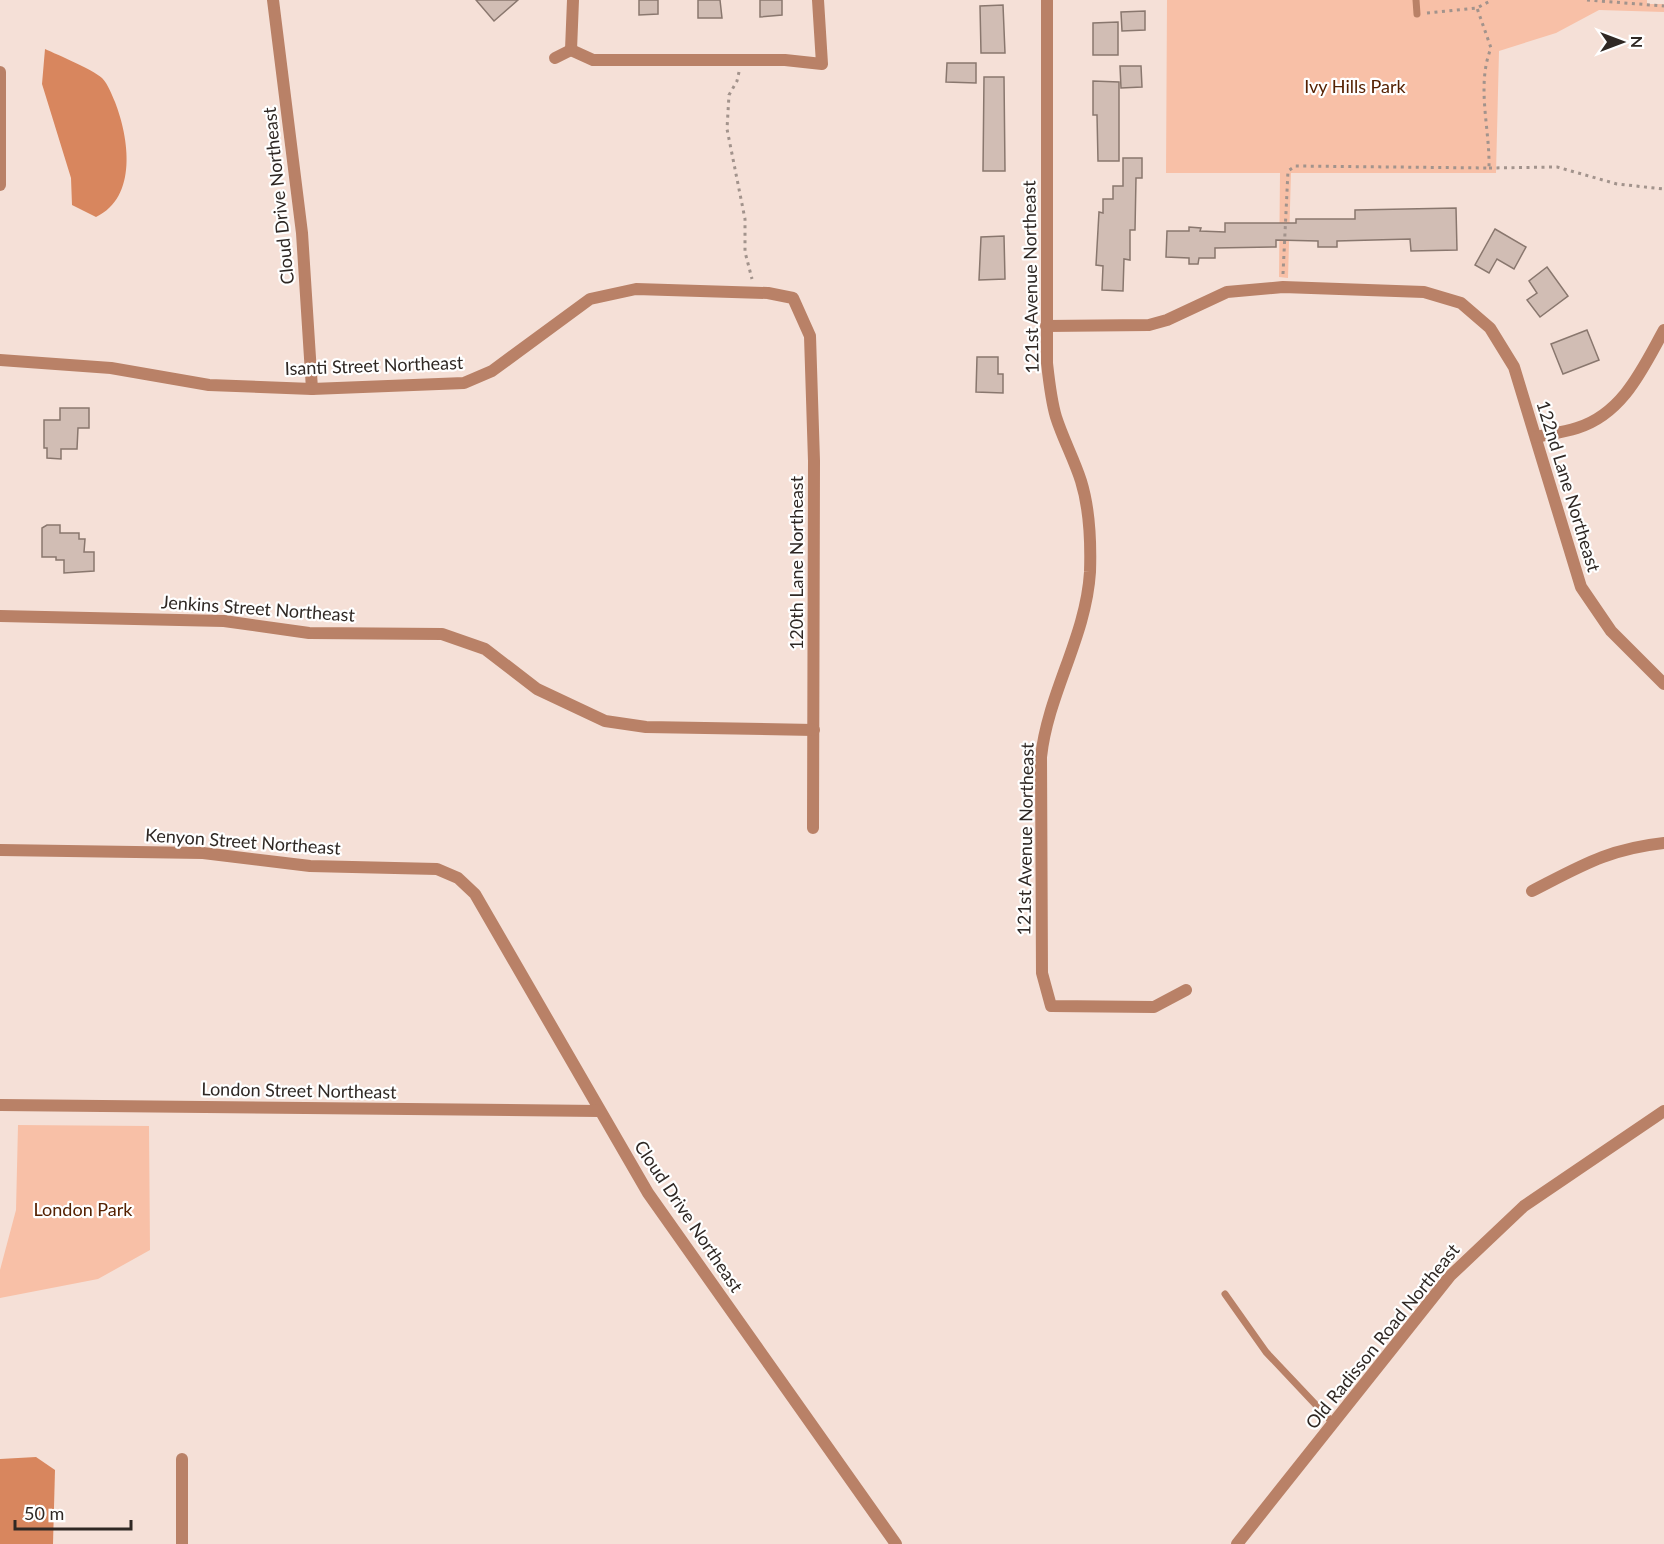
<svg xmlns="http://www.w3.org/2000/svg" width="1664" height="1544" font-family="Lato,sans-serif">
	<style>
		.green { fill: #f8c0a7 }
		.water { fill: #d8865e }
		.building { fill: #d1bdb4; stroke: #89776e; stroke-width: 1.5 }
		.lines { fill: none; stroke-linecap: round; stroke-linejoin: round }
		.path { stroke: #a2938c; stroke-width: 3; stroke-dasharray: 3 4.5; stroke-linecap: butt }
		.service { stroke: #b98167; stroke-width: 7 }
		.minor { stroke: #b98167; stroke-width: 12 }
		.tertiary { stroke: #b98167; stroke-width: 12 }
		.labels { text-anchor: middle; dominant-baseline: central; stroke-width: 4.5; stroke-linejoin: round; paint-order: stroke }
		.park-label { font-size: 18px; fill: #552102; stroke: #fff }
		.street-label { font-size: 18px; fill: #2f2824; stroke: #fff }
	</style>
	<rect width="100%" height="100%" fill="#f5e0d7"/>
	<g class="green">
		<path d="M1167,0H1647V4H1664V12L1599,10L1556,33L1499,51L1496,173H1291L1288,278L1279,277L1280,173H1166Z"/>
		<path d="M18,1125L149,1126L150,1250L98,1279L0,1298V1270L16,1210Z"/>
	</g>
	<g class="water">
		<path d="M45,49C58,55 92,69 102,78C108,84 112,95 115,102C129,138 138,197 96,217L72,205L71,178L42,84Z"/>
		<path d="M36,1457L55,1470L53,1544H0V1459Z"/>
	</g>
	<g class="building">
		<path d="M476,0H518L494,21Z"/>
		<path d="M639,0H658V14L639,15Z"/>
		<path d="M698,0H720L722,18H698Z"/>
		<path d="M760,0H782V15L760,17Z"/>
		<path d="M1003,5L1005,53H981L980,6Z"/>
		<path d="M1145,11V30L1122,31L1121,12Z"/>
		<path d="M1118,22V55H1093V23Z"/>
		<path d="M947,63H976V83L946,82Z"/>
		<path d="M1120,66H1141L1142,87L1121,88Z"/>
		<path d="M984,77H1004L1005,171H983Z"/>
		<path d="M1093,81L1119,82V161H1098L1097,115H1093Z"/>
		<path d="M1123,158H1142V178H1136L1135,230H1130V260L1124,259L1123,291L1102,290L1103,266L1096,265L1099,212L1103,213V199H1113V186H1123Z"/>
		<path d="M1456,208L1457,250L1411,251L1410,239L1337,241V247H1318V241L1276,240V247L1215,248V258H1199L1198,264H1189V258L1166,257L1167,231H1189V227L1201,228L1200,231L1225,232V223H1296V219H1355V210Z"/>
		<path d="M1495,229L1526,247L1514,269L1497,259L1489,273L1475,265Z"/>
		<path d="M1004,236L1005,279L979,280L981,237Z"/>
		<path d="M1547,267L1568,296L1540,317L1527,300L1537,293L1529,281Z"/>
		<path d="M1587,330L1599,360L1563,374L1551,344Z"/>
		<path d="M977,357H998V374H1003V393L976,392Z"/>
		<path d="M60,408H89V428H78L77,449H61V459L47,458V448H44V420H60Z"/>
		<path d="M47,525H60V533H79V539H85L84,552H94V571L64,573V560H56V557H42V528Z"/>
	</g>
	<g class="lines">
		<g class="path">
			<path d="M1587,0L1664,6"/>
			<path d="M1427,13L1477,8L1492,0"/>
			<path d="M739,72L737,81L729,95L727,129L745,219V252L752,279"/>
			<path d="M1489,168L1557,167L1617,184L1664,189"/>
			<path d="M1283,274L1288,171L1295,166L1489,168C1490,128 1476,86 1491,48L1477,8"/>
		</g>
		<g class="service">
			<path d="M1416,0L1417,14"/>
			<path d="M1225,1294L1266,1352L1333,1423"/>
		</g>
		<g class="minor">
			<path d="M273,0L302,233L312,389"/>
			<path d="M1047,0V363C1049,381 1051,400 1056,417C1063,439 1074,459 1081,481C1090,510 1091,542 1090,572C1086,637 1048,693 1041,757L1042,973L1051,1006L1154,1007L1186,990"/>
			<path d="M571,50L593,60H785L822,64L818,0"/>
			<path d="M571,50L573,0"/>
			<path d="M555,58L571,50"/>
			<path d="M1046,326L1149,325L1167,320L1227,292L1283,287L1424,292L1461,303L1490,328L1514,367L1581,587L1611,631L1664,684"/>
			<path d="M0,360L111,368L209,385L312,389L464,383L492,371L590,299L636,289L768,293L793,298L810,336L814,461L813,828"/>
			<path d="M1536,437C1550,434 1564,432 1577,428C1623,414 1643,368 1664,330"/>
			<path d="M0,616L224,621L309,633L442,634L485,649L537,689L605,721L646,727L814,730"/>
			<path d="M0,850L203,853L310,866L437,869L458,878L475,894L648,1193L896,1544"/>
			<path d="M1532,891C1581,866 1608,849 1664,843"/>
			<path d="M0,1105L599,1111"/>
			<path d="M182,1544V1459"/>
			<path d="M1237,1544L1450,1276L1524,1206L1664,1111"/>
		</g>
		<path class="tertiary" d="M0,72V185"/>
	</g>
	<g class="labels">
		<g class="park-label">
			<text x="1355" y="86">Ivy Hills Park</text>
			<text x="83" y="1209">London Park</text>
		</g>
		<g class="street-label">
			<text transform="translate(278 196) rotate(-96)">Cloud Drive Northeast</text>
			<text transform="translate(1030 277) rotate(-91)">121st Avenue Northeast</text>
			<text transform="translate(374 365) rotate(-2)">Isanti Street Northeast</text>
			<text transform="translate(1569 486) rotate(73)">122nd Lane Northeast</text>
			<text transform="translate(796 563) rotate(-90)">120th Lane Northeast</text>
			<text transform="translate(258 608) rotate(4)">Jenkins Street Northeast</text>
			<text transform="translate(1025 839) rotate(-89)">121st Avenue Northeast</text>
			<text transform="translate(243 841) rotate(4)">Kenyon Street Northeast</text>
			<text transform="translate(299 1090) rotate(1)">London Street Northeast</text>
			<text transform="translate(689 1216) rotate(56)">Cloud Drive Northeast</text>
			<text transform="translate(1382 1336) rotate(-51)">Old Radisson Road Northeast</text>
		</g>
	</g>
	<g transform="translate(1622 42) rotate(90)" stroke="#ffffff" stroke-width="4.5" paint-order="stroke">
	<path d="M0-4.5L10 22L0 15L-10 22Z" fill="#2f2824"/>
	<text y="-9" font-size="16" font-weight="bold" text-anchor="middle" fill="#2f2824">N</text>
	</g>
	<path d="M15 1520v9h116v-9" fill="none" stroke="#2f2824" stroke-width="3"/>
	<text x="24" y="1520" font-size="18" fill="#2f2824" stroke="#ffffff" stroke-width="4.5" paint-order="stroke">50 m</text>
</svg>
